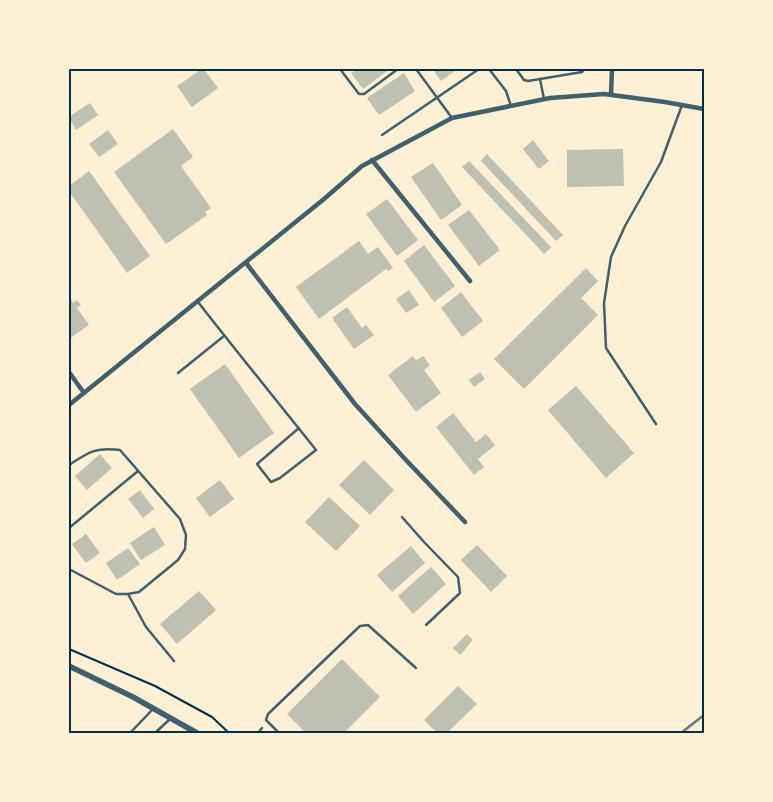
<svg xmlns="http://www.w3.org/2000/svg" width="773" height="802" font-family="Merriweather,serif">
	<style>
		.building { fill: #bec0b2 }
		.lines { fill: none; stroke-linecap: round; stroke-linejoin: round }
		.path { stroke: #003049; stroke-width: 2 }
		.service { stroke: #3f606c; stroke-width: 2.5 }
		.minor { stroke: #3f606c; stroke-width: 4.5 }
		.tertiary { stroke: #3f606c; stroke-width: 5.5 }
		.rail { stroke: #657d81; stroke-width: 2.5 }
		.neatline { fill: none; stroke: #003049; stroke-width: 2 }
	</style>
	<rect width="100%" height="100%" fill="#fdf0d5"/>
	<g class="building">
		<path d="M202,69H204L218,88L192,107L177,86Z"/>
		<path d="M358,69H390L363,89L351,73Z"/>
		<path d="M433,69H458L441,81Z"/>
		<path d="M404,73L415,91L379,115L367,98Z"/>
		<path d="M90,103L98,115L76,130L69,117Z"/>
		<path d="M173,129L193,157L181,166L211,208L205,212L207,215L166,244L114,172Z"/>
		<path d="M108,130L118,144L99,157L89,144Z"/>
		<path d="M533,140L549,161L539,169L523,149Z"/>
		<path d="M623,149L624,186L567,187V150Z"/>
		<path d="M487,154L563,235L556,241L481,161Z"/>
		<path d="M469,161L551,247L544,254L462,167Z"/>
		<path d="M433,163L462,205L441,220L411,177Z"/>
		<path d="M89,171L150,256L127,273L69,191V186Z"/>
		<path d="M387,199L418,240L397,256L366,214Z"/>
		<path d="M469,210L500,250L479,266L448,225Z"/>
		<path d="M359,241L368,254L378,247L393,268L388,271L386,269L319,319L296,287Z"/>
		<path d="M424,245L455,286L434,302L404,261Z"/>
		<path d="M586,268L598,281L581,298L598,315L524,389L494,359Z"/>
		<path d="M409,290L419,305L406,313L396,299Z"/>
		<path d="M461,292L483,321L462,337L441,308Z"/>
		<path d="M69,296L73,303L77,300L81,305L77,308L89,325L69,339Z"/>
		<path d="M347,307L362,328L366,325L374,335L354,349L332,318Z"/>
		<path d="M413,356L416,361L423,356L430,365L424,370L441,393L416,412L388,375Z"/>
		<path d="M225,364L274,433L239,458L190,389Z"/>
		<path d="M480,372L485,379L474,387L469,380Z"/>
		<path d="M576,386L634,453L606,478L548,410Z"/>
		<path d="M453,413L476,442L486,434L495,445L478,459L484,467L474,475L436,427Z"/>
		<path d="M100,454L112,468L87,490L75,476Z"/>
		<path d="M364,460L394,490L370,515L339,485Z"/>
		<path d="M220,480L234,499L210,517L196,498Z"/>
		<path d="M140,490L154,509L143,518L128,499Z"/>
		<path d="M329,497L360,526L336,551L305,522Z"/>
		<path d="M154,527L165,545L141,560L130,543Z"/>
		<path d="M86,534L100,553L86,563L72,544Z"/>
		<path d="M477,545L507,576L491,592L461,560Z"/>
		<path d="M411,546L425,563L392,592L377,575Z"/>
		<path d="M128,548L140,564L117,580L106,563Z"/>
		<path d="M431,567L446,584L413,614L398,596Z"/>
		<path d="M199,591L216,610L177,644L160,624Z"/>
		<path d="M467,634L473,640L460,655L453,648Z"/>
		<path d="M342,659L380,697L344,733H306L287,714Z"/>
		<path d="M458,686L477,704L447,733H437L424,720Z"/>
	</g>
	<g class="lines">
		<path class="path" d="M69,649L155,686L212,717L229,733"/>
		<g class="service">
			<path d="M340,69L359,94H364L398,69"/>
			<path d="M416,69L452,118"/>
			<path d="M489,69L506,91L511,106"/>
			<path d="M516,69L524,80L528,81L582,72L584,69"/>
			<path d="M540,79L544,99"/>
			<path d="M382,135L479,69"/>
			<path d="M198,302C237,352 277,401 316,450L280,478L271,482L257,464L299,428"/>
			<path d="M178,373L224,336"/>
			<path d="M656,424L606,348L604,303L611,257L625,226L661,162L682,105"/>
			<path d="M69,465C89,452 95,447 120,450L180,519L186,535L185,549L178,560L139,592L128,594H116L69,569"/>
			<path d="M402,517L424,542L458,577L460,593L426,625"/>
			<path d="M69,528L138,471"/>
			<path d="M128,594L146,627L174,661"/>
			<path d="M130,733L153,709"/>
			<path d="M155,733L170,719"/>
			<path d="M258,733L262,728"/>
			<path d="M279,733L266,720L268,714L360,626L368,625L416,668"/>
		</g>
		<g class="minor">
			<path d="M611,95L612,69"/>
			<path d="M372,160L470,281"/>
			<path d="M246,263L355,404L405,459L465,522"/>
			<path d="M69,372L84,393"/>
			<path d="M69,405L324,199L362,166L452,118L550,98L604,94L665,102L704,109"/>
		</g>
		<path class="tertiary" d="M69,666L133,697L197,733"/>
		<path class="rail" d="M681,733L704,715"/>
	</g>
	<rect width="773" height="802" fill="none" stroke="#fdf0d5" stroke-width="140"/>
	<rect x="70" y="70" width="633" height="662" class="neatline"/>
</svg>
